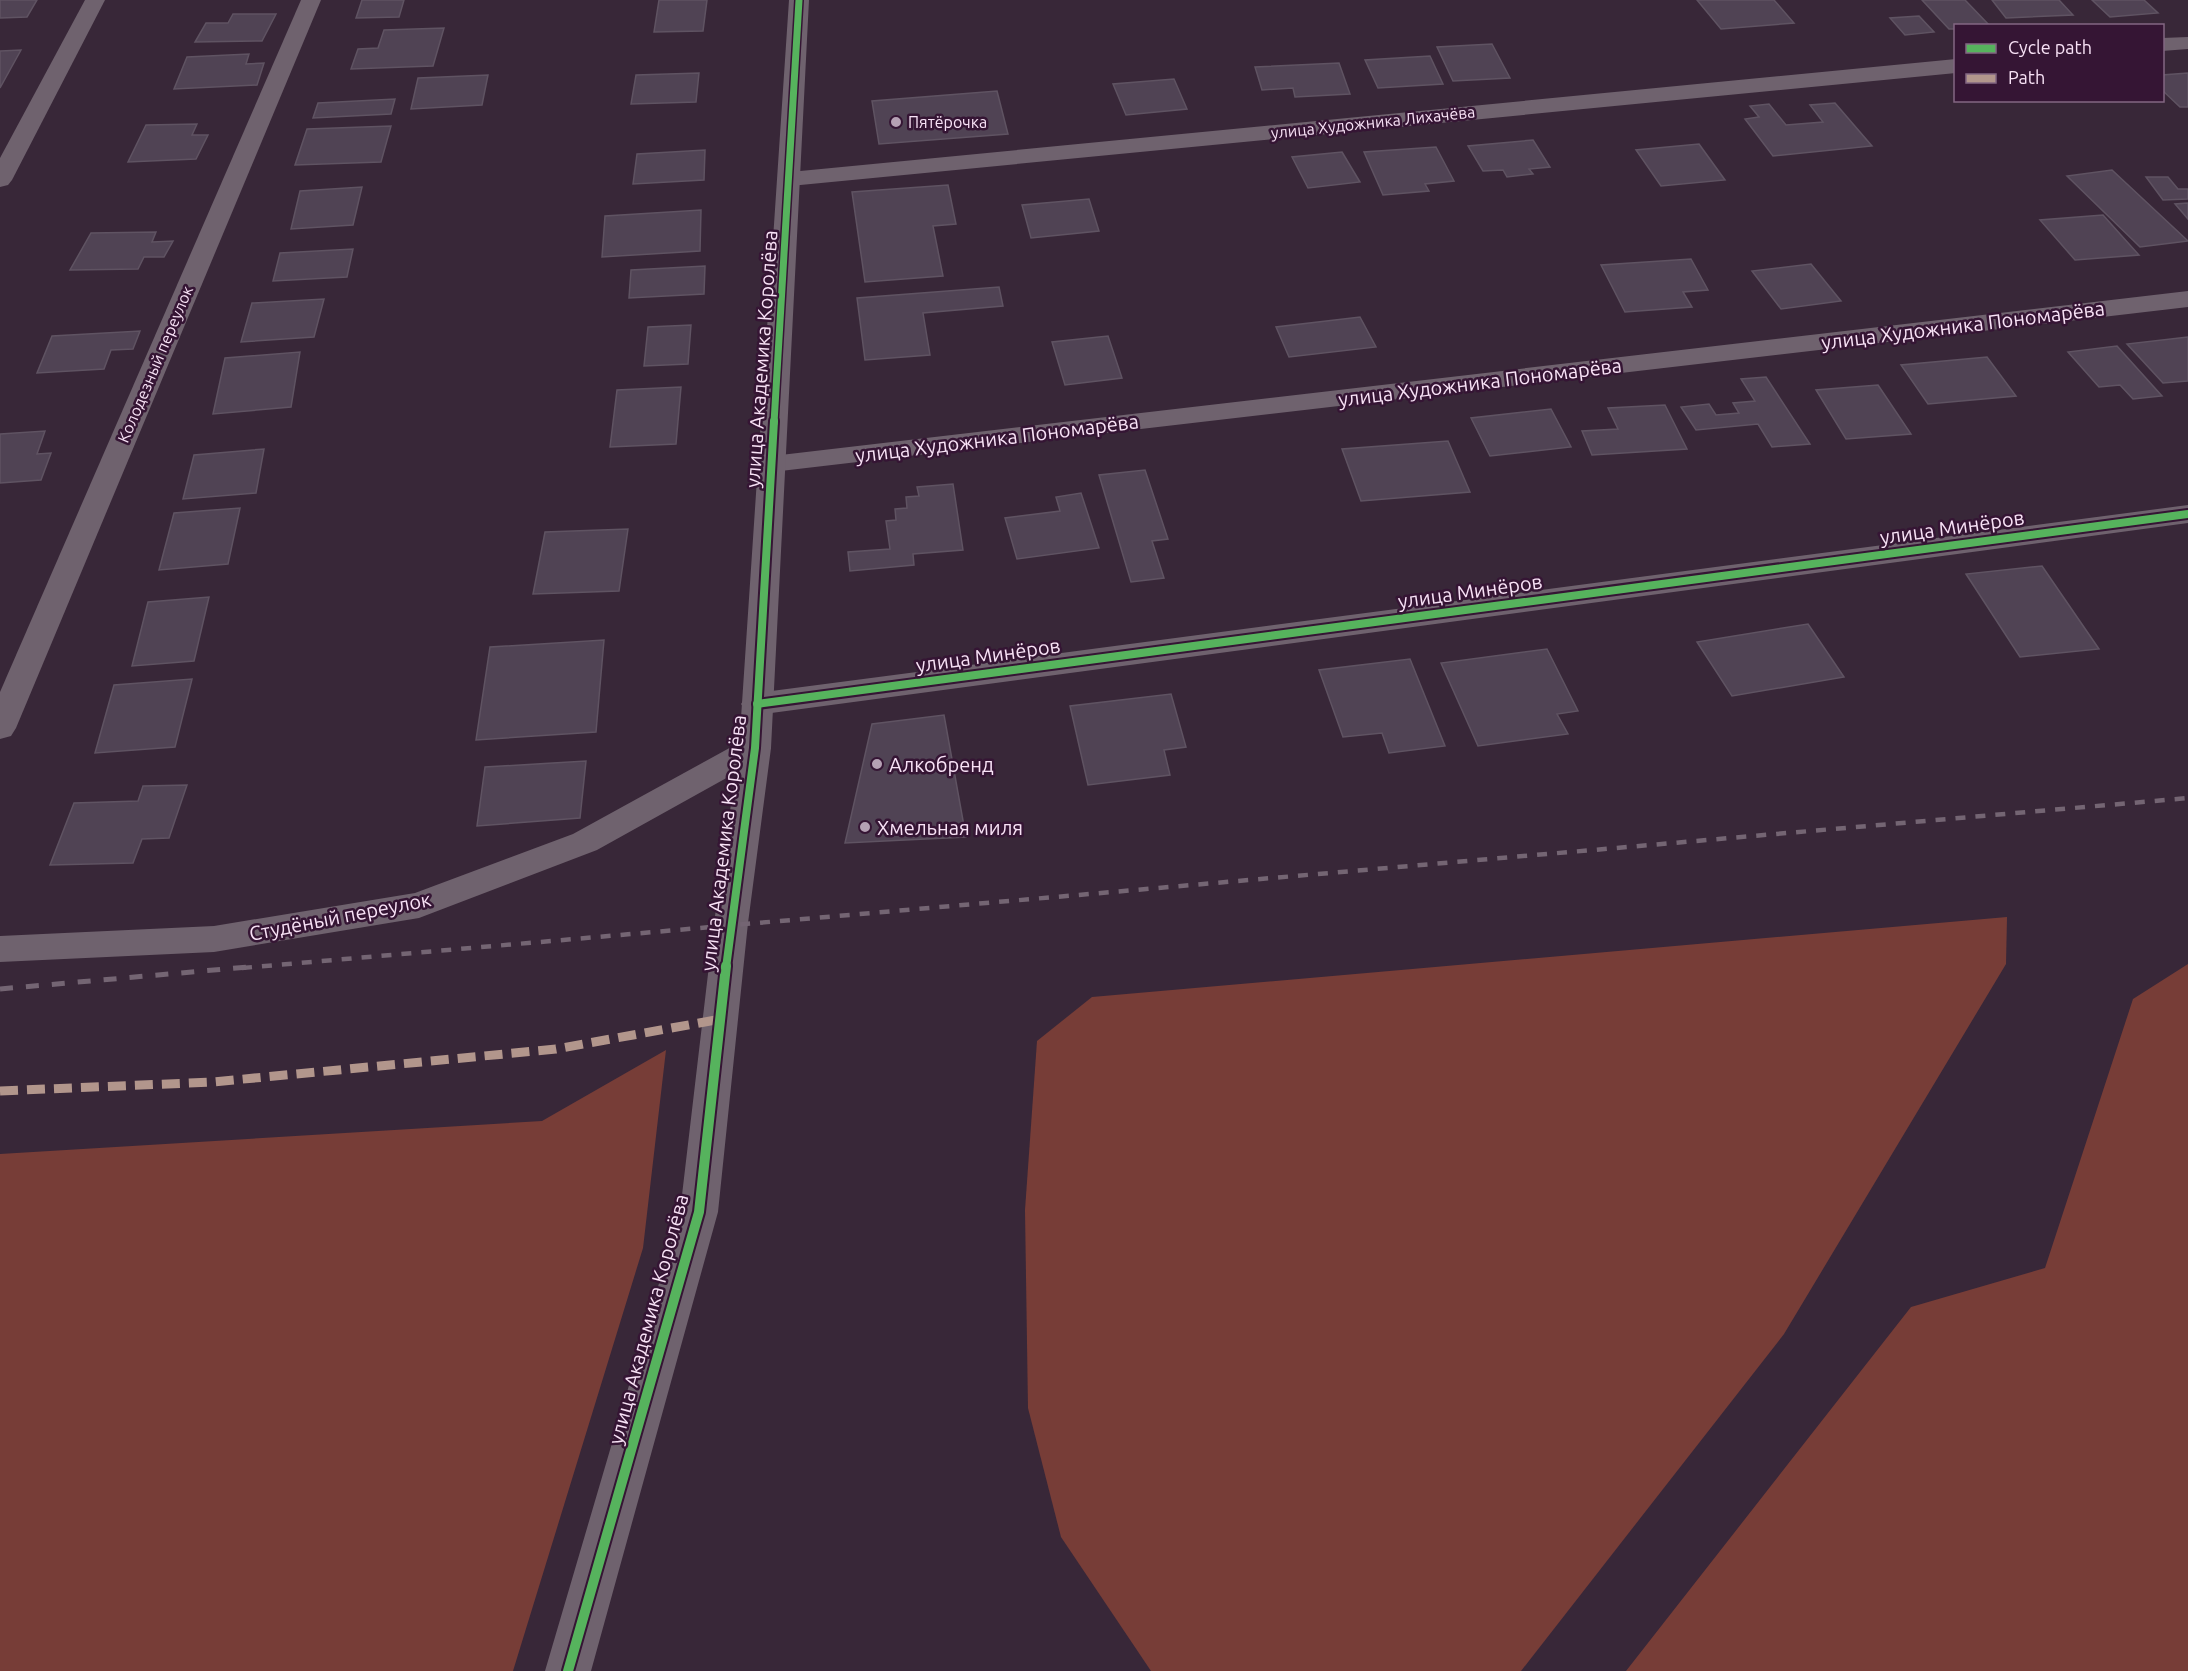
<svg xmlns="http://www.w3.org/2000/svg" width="2188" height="1671" font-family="Ubuntu,sans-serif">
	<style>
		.forest { fill: #773d37 }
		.building { fill: #504354; stroke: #5f5362; stroke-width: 1.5 }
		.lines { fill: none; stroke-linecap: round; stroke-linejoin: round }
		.minor { fill: #6f626e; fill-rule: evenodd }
		.tertiary { fill: #6f626e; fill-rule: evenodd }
		.rail-far1 { stroke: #746573; stroke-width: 4.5; stroke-dasharray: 10 10; stroke-linecap: butt }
		.rail { stroke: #746573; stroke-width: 5; stroke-dasharray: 13 13; stroke-linecap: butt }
		.quiet { stroke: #b2968c; stroke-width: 9; stroke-dasharray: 18 9; stroke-linecap: butt }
		.cycleway-far2-casing { stroke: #351534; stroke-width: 10 }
		.cycleway-far1-casing { stroke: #351534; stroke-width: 12 }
		.cycleway-casing { stroke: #351534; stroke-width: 14 }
		.cycleway-far2 { stroke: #56b35d; stroke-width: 7 }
		.cycleway-far1 { stroke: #56b35d; stroke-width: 8 }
		.cycleway { stroke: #56b35d; stroke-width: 10 }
		.poi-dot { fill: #b5a1b4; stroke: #351534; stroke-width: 2 }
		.labels { text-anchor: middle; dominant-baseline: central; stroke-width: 5; stroke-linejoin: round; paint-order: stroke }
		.far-poi-label { font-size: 16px; fill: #f8e2f6; stroke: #351534; text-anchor: start }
		.far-street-label { font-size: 16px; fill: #f8e2f6; stroke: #351534 }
		.street-label { font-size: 20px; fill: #f8e2f6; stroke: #351534 }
		.poi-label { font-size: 20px; fill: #f8e2f6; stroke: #351534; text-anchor: start }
	</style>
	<rect width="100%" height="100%" fill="#382738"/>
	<g class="forest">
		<path d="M2007,917L2006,964L1784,1334L1521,1671H1151L1061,1537L1028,1408L1025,1210L1037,1041L1092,997Z"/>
		<path d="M2188,964V1671H1626L1911,1307L2045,1268L2133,999Z"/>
		<path d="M666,1050L643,1248L513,1671H0V1154L542,1121Z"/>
	</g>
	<g class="building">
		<path d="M0,0H37L27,17L0,18Z"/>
		<path d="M362,0H404L399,17L356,18Z"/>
		<path d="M659,0H707L703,31L654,32Z"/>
		<path d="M1697,0H1774L1794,23L1721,29Z"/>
		<path d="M1922,0H1965L1990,26H1956V29H1949Z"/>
		<path d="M1992,0H2059L2073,15L2006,18Z"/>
		<path d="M2092,0H2144L2158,13L2110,17Z"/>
		<path d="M233,14H276L262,41L195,42L206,23H228Z"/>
		<path d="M1919,16L1934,32L1905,35L1890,18Z"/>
		<path d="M444,28L433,66L351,69L358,49L378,48L384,30Z"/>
		<path d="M1492,44L1510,78L1453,81L1437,47Z"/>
		<path d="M21,50L0,88V51Z"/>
		<path d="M249,54L246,64L264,63L257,85L174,89L187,57Z"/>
		<path d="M1430,56L1443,84L1378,88L1365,60Z"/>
		<path d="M1339,63L1350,94L1295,97L1293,88L1262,90L1255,67Z"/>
		<path d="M699,73L696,102L631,104L636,75Z"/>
		<path d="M2188,73V107H2180L2162,90V75Z"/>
		<path d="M488,75L482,105L411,109L418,78Z"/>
		<path d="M1174,79L1187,109L1126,115L1113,84Z"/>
		<path d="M997,91L1008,134L879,144L872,101Z"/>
		<path d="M395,99L391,114L313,118L318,103Z"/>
		<path d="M1835,103L1872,146L1773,156L1745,119L1759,117L1750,106L1769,104L1786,125L1823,122L1810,105Z"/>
		<path d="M197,124L192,135H208L196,159L128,162L146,125Z"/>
		<path d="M391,126L381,162L295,165L307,129Z"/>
		<path d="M1533,140L1550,167L1529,169L1533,174L1507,177L1503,170L1483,171L1468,146Z"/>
		<path d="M1699,144L1725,180L1661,186L1636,150Z"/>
		<path d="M1436,147L1454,181L1425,184L1429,191L1383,195L1364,152Z"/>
		<path d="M705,150L704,180L633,184L637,154Z"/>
		<path d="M1342,152L1360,182L1308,188L1292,157Z"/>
		<path d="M2112,170L2188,241L2140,247L2067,176Z"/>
		<path d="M2146,177H2168L2178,189H2188V199L2163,200Z"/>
		<path d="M948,185L956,224L933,226L943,276L865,282L852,192Z"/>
		<path d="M362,187L353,225L291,229L300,191Z"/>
		<path d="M1089,199L1099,231L1031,238L1022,205Z"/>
		<path d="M2188,203V219L2175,204Z"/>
		<path d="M701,210L700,251L602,257L605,216Z"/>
		<path d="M2103,215L2139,255L2075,260L2040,220Z"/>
		<path d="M156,232L152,242L173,241L164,257H144L138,269L70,270L91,233Z"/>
		<path d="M353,249L347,277L273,281L280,253Z"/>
		<path d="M1691,259L1708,290L1683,292L1692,307L1625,312L1601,265Z"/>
		<path d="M1811,264L1841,301L1781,309L1752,271Z"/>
		<path d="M705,266L704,294L629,298L631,270Z"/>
		<path d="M999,287L1003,306L923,313L930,355L865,360L857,298Z"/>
		<path d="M324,299L314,337L241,342L252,303Z"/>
		<path d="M1360,317L1376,347L1289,357L1276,327Z"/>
		<path d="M691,325L688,364L644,366L648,327Z"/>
		<path d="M140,331L133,349L111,350L104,369L37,373L52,336Z"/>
		<path d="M1108,336L1122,378L1065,385L1052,342Z"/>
		<path d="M2188,337V381L2163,383L2127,344Z"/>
		<path d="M2117,346L2162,396L2133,399L2120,385L2099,387L2068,352Z"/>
		<path d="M300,352L291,407L213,414L225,358Z"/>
		<path d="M1987,357L2016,396L1928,404L1901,365Z"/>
		<path d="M1766,377L1810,444L1772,447L1758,424L1696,430L1681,407L1709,404L1716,415L1739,413L1733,403L1755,401L1741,379Z"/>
		<path d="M1878,385L1911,434L1846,439L1816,390Z"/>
		<path d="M681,387L676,444L610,447L617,390Z"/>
		<path d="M1665,405L1687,449L1592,455L1582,431L1618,429L1608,408Z"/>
		<path d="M1551,409L1571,447L1490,456L1471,418Z"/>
		<path d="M45,431L37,454L51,453L41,480L0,483V434Z"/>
		<path d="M1448,441L1470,492L1361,501L1342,449Z"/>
		<path d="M264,449L256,493L183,499L194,455Z"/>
		<path d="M1145,470L1168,539L1152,541L1164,578L1131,582L1099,475Z"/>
		<path d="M953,484L963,550L913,554L914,565L850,571L848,552L890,549L886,521L896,520L895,509L907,508L906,497L919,496L917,487Z"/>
		<path d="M1081,493L1099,548L1017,559L1005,518L1060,511L1056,497Z"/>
		<path d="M240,508L228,564L159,570L174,513Z"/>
		<path d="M628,529L619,591L533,594L545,532Z"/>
		<path d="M2042,566L2099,649L2020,657L1966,574Z"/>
		<path d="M209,597L194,661L132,666L148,602Z"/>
		<path d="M1808,624L1844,677L1732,696L1697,642Z"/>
		<path d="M604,640L596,732L476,740L490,647Z"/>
		<path d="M1547,649L1578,711L1557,714L1568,734L1478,746L1441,663Z"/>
		<path d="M1410,659L1445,746L1389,753L1382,733L1343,737L1319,670Z"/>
		<path d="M192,679L175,747L95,753L114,685Z"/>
		<path d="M1171,694L1186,747L1164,750L1170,775L1088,785L1070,706Z"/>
		<path d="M944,715L966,837L845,843L872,724Z"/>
		<path d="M586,761L580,818L477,826L485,767Z"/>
		<path d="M187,785L169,838L142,839L133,863L50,865L74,803L138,801L143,786Z"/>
	</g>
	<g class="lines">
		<g class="minor">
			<path d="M85,0H105L12,180L8,185L0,187V158Z"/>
			<path d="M301,0H321L16,728L11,736L0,739V692Z"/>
			<path d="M2188,37V49L2162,51V38Z"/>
			<path d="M1956,59V73L790,186L782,184L778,179L782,174L790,172Z"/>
			<path d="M2188,291V307L772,472L762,470L758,464L762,458L772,456Z"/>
			<path d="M2188,505V523L757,715L746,711L741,704L746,697L757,693Z"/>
			<path d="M755,737L766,740L771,748L766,756L597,850L419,918L214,952L0,962V936L214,926L415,893L573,834L744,740Z"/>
		</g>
		<path class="tertiary" d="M789,0H809L771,748L748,923L718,1212L591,1671H545L680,1212L714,923L739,748Z"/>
		<path class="rail-far1" d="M242,968L2188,798"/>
		<path class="rail" d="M0,989L259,966"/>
		<path class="quiet" d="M0,1091L213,1082L556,1049L721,1019"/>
		<g class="cycleway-far2-casing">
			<path id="cycleway-far2" d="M774,423L799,0"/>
		</g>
		<g class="cycleway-far1-casing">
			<g id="cycleway-far1">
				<path d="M757,704L2188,514"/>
				<path d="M726,968L755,748L774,421"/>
			</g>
		</g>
		<g class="cycleway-casing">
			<path id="cycleway" d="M568,1671L699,1212L726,966"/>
		</g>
		<use href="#cycleway-far2" class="cycleway-far2"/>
		<use href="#cycleway-far1" class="cycleway-far1"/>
		<use href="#cycleway" class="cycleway"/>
	</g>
	<g class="poi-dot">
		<circle cx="896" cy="122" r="6"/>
		<circle cx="877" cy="764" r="6"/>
		<circle cx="865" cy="827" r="6"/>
	</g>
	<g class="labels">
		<g class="far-poi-label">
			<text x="908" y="122">Пятёрочка</text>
		</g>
		<g class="far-street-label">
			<text transform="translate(1373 122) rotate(-6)">улица Художника Лихачёва</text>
			<text transform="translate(155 364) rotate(-67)">Колодезный переулок</text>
		</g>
		<g class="street-label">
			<text transform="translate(1963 325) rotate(-7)">улица Художника Пономарёва</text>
			<text transform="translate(761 359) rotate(-86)">улица Академика Королёва</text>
			<text transform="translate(1480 382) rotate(-7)">улица Художника Пономарёва</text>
			<text transform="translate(997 438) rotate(-7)">улица Художника Пономарёва</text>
			<text transform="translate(1952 527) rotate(-8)">улица Минёров</text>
			<text transform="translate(1470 591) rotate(-8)">улица Минёров</text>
			<text transform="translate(988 655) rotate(-8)">улица Минёров</text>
			<text transform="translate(723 843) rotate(-83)">улица Академика Королёва</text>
			<text transform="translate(340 916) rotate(-11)">Студёный переулок</text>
			<text transform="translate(648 1319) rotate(-75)">улица Академика Королёва</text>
		</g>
		<g class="poi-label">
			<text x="889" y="764">Алкобренд</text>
			<text x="877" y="827">Хмельная миля</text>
		</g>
	</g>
	<rect x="1954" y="24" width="210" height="78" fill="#351534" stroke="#836782" stroke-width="1.5"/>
	<rect x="1966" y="44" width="30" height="9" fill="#56b35d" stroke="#836782" stroke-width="1.5"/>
	<text x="2008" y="54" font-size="18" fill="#f8e2f6">Cycle path</text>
	<rect x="1966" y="74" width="30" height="9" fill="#b2968c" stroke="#836782" stroke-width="1.5"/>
	<text x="2008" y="84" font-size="18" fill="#f8e2f6">Path</text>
</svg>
